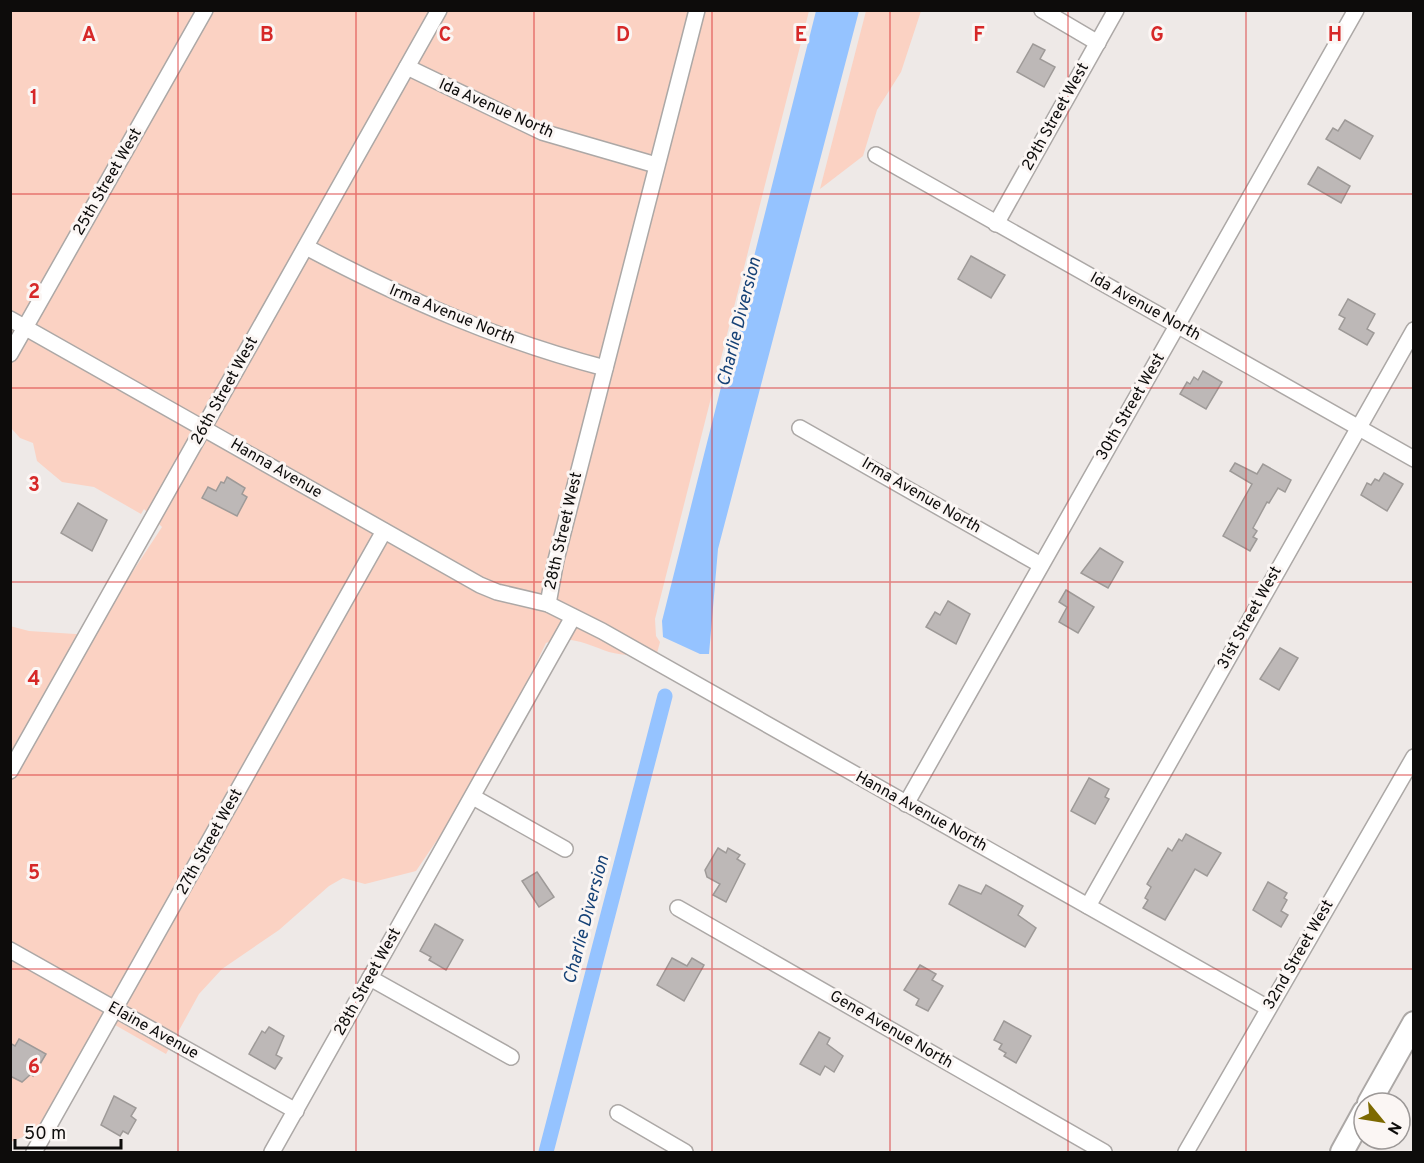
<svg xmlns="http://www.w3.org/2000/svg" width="1424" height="1163" font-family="Overpass,sans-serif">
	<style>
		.green { fill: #fbd2c3 }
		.water { fill: #95c3ff }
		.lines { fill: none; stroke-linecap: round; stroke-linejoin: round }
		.canal { stroke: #95c3ff; stroke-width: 15 }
		.building { fill: #bdb8b7; stroke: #9e9a98; stroke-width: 1.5 }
		.street-casing { stroke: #aca8a6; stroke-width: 18 }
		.secondary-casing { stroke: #aca8a6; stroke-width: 26 }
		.street { stroke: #fff; stroke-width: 15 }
		.secondary { stroke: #fff; stroke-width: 22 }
		.grid { fill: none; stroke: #d62828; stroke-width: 1.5; stroke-opacity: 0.55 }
		.labels { text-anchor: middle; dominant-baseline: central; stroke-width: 6; stroke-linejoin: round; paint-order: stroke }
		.street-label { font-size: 16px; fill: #0d0c0b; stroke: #fbf6f4 }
		.water-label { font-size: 18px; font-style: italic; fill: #154176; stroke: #fbf6f4 }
		.grid-label { font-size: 20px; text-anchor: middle; font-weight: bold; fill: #d62828; stroke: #fbf6f4; stroke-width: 6; stroke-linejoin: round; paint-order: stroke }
	</style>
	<rect width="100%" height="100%" fill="#eee9e7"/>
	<g class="green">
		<path d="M11,11H809L655,619L656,636L660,642L656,657C641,656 624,656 609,652C588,645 569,634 546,643L482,774L416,871L365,884L343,878L329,886L279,930L222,969L199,994L166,1054L108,1021L43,1133L25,1136L11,1142L10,626L29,631L91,635L162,527L144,509L141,514L94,487L62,482L37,461L33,443L20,438L11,428Z"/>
		<path d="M866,11H921L901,72L877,110L863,156L820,189Z"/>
	</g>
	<path class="water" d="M816,11H859L718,549L709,654H700L663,637L662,621Z"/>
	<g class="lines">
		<path class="canal" d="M546,1152L665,696"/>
	</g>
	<g class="building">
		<path d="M1033,44L1045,50L1040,59L1055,67L1044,87L1017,72Z"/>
		<path d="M1345,120L1373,136L1360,159L1326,139L1333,128L1338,131Z"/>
		<path d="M1318,167L1350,186L1341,203L1308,184Z"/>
		<path d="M971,256L1005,275L991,298L958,279Z"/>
		<path d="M1348,299L1375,314L1367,329L1374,333L1367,345L1339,329L1345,318L1339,315Z"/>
		<path d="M1203,371L1222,382L1206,409L1180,394L1187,382L1190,384L1194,377L1198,380Z"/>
		<path d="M1235,463L1257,474L1263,464L1291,480L1285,492L1278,488L1269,503L1267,502L1253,528L1257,531L1253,537L1257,539L1250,551L1223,536L1252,484L1230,471Z"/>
		<path d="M1384,473L1403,484L1387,511L1361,495L1367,483L1371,485L1375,479L1379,481Z"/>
		<path d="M227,477L245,488L242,494L247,497L237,516L202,498L208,487L216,491L221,482L224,483Z"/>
		<path d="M78,503L107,520L92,551L61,533Z"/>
		<path d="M1100,548L1123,562L1108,588L1081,573Z"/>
		<path d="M1066,590L1094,607L1078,633L1059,622L1067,607L1059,602Z"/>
		<path d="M948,601L970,614L956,644L926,627L935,612L940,615Z"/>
		<path d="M1280,648L1298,658L1279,690L1260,679Z"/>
		<path d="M1089,778L1109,789L1105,797L1109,799L1095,824L1071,811Z"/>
		<path d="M1186,834L1221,853L1207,876L1195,869L1165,920L1143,908L1148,900L1145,898L1151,887L1147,884L1168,848L1172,851L1179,839L1182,841Z"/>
		<path d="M718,848L726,853L728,848L740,855L737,859L745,864L726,902L713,895L720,884L707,877L705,870Z"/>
		<path d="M537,872L554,897L539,907L522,881Z"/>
		<path d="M1268,882L1287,893L1284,898L1287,900L1281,911L1288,915L1281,927L1253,910Z"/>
		<path d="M959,885L981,894L986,885L1023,906L1018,915L1036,928L1025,947L949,904Z"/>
		<path d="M435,924L463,940L446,970L429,960L431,957L420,951Z"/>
		<path d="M672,958L687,966L692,958L704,965L684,1001L657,985Z"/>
		<path d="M920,965L936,974L932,980L943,986L928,1011L916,1005L919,999L904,990Z"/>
		<path d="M1004,1021L1031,1036L1016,1063L1004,1056L1006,1053L999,1049L1002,1044L994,1040Z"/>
		<path d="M269,1027L284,1036L276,1055L282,1058L275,1069L249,1054L262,1031L265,1033Z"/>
		<path d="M819,1032L830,1038L827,1044L843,1056L834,1072L825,1066L820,1075L800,1064Z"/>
		<path d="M19,1039L46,1054L33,1076L31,1074L22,1082L10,1076V1043L15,1046Z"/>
		<path d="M114,1096L136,1108L131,1116L136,1120L128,1134L123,1131L120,1136L101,1125Z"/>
	</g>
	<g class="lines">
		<g class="street-casing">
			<g id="street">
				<path d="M1042,10L1098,43"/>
				<path d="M407,67L542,132L656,165"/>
				<path d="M876,155L1414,459"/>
				<path d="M996,224L1116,10"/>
				<path d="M306,247C404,299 498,340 605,368"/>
				<path d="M10,319L480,585L497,592L548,604L602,631L1268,1008"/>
				<path d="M10,354L205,10"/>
				<path d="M800,428L1041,565"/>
				<path d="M548,604L556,560L697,10"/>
				<path d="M10,771L439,10"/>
				<path d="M473,797L565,849"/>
				<path d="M906,804L1356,10"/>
				<path d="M1088,906L1414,330"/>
				<path d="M678,908L1104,1152"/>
				<path d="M10,950L296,1111"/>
				<path d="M370,978L511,1057"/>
				<path d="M618,1113L685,1152"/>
				<path d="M34,1152L384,531"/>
				<path d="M272,1152L573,617"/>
				<path d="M1186,1152L1414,757"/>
			</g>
		</g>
		<g class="secondary-casing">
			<g id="secondary">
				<path d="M1369,1103L1414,1023"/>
				<path d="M1342,1152L1364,1112"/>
			</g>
		</g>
		<use href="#street" class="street"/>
		<use href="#secondary" class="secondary"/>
	</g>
	<path class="grid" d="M178,10V1152M356,10V1152M534,10V1152M712,10V1152M890,10V1152M1068,10V1152M1246,10V1152M10,194H1414M10,388H1414M10,582H1414M10,775H1414M10,969H1414"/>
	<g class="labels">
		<g class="street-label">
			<text transform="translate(496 109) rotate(24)">Ida Avenue North</text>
			<text transform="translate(1056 117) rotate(-61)">29th Street West</text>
			<text transform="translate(108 182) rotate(-60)">25th Street West</text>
			<text transform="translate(1145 307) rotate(29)">Ida Avenue North</text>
			<text transform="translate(452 315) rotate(22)">Irma Avenue North</text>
			<text transform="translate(225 391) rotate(-61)">26th Street West</text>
			<text transform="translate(1131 407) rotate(-60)">30th Street West</text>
			<text transform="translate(276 469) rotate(30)">Hanna Avenue</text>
			<text transform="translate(921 496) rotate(30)">Irma Avenue North</text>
			<text transform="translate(564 531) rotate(-77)">28th Street West</text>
			<text transform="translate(1250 618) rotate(-61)">31st Street West</text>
			<text transform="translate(921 812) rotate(29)">Hanna Avenue North</text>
			<text transform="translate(210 842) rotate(-61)">27th Street West</text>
			<text transform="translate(1299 955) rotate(-60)">32nd Street West</text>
			<text transform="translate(368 982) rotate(-61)">28th Street West</text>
			<text transform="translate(891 1030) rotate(30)">Gene Avenue North</text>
			<text transform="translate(153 1031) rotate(29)">Elaine Avenue</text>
		</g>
		<g class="water-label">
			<text transform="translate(740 322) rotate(-76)">Charlie Diversion</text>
			<text transform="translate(587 920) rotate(-75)">Charlie Diversion</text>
		</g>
	</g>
	<g class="grid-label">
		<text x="89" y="41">A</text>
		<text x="267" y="41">B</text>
		<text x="445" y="41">C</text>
		<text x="623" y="41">D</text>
		<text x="801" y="41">E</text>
		<text x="979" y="41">F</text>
		<text x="1157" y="41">G</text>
		<text x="1335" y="41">H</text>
		<text x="34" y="104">1</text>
		<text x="34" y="298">2</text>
		<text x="34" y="491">3</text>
		<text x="34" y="685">4</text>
		<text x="34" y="879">5</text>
		<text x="34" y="1073">6</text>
	</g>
	<rect width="1424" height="1163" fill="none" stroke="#0d0c0b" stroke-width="24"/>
	<g transform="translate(1382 1121) rotate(120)"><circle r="28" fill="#fbf6f4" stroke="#9c9897" stroke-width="1.5"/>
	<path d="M0-4.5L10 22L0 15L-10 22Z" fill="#7d6900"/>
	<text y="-9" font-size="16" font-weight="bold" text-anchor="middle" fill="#0d0c0b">N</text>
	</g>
	<path d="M15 1139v9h106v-9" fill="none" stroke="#0d0c0b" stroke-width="3"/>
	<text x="24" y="1139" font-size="18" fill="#0d0c0b" stroke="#fbf6f4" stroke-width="4.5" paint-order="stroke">50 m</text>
</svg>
